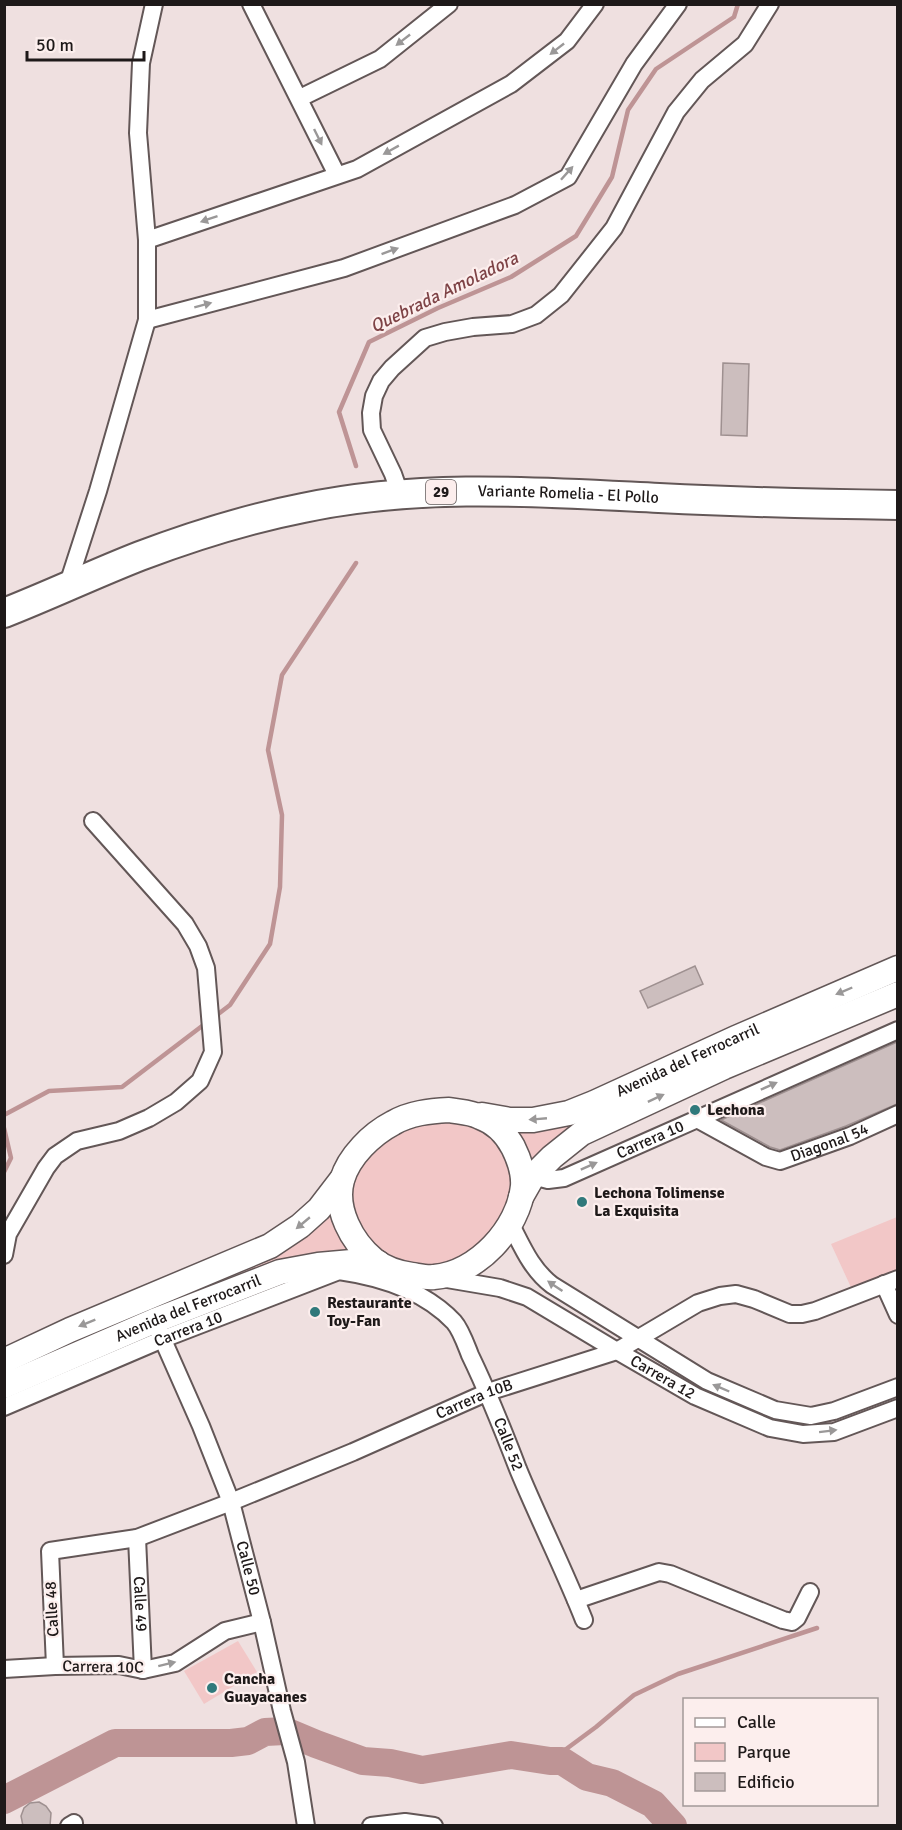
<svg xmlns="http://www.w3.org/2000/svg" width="902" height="1830" font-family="Signika,sans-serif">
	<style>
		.green { fill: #f2c7c7 }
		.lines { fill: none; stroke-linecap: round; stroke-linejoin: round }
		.stream { stroke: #be9495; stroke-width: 4.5 }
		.river { stroke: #be9495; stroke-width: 28 }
		.building { fill: #ccbebe; stroke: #9e9090; stroke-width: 1.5 }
		.minor-casing { stroke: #635757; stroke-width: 20 }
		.secondary-casing { stroke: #635757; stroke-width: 27 }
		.trunk-casing { stroke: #635757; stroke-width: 32 }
		.minor { stroke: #fff; stroke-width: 16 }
		.secondary { stroke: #fff; stroke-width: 24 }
		.trunk { stroke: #fff; stroke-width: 28 }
		.oneway { fill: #9a9898 }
		.poi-dot { fill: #30797b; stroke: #fceeed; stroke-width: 2 }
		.labels { text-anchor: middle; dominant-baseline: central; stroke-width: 4.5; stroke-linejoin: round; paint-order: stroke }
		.shield { fill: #fceeed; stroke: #615959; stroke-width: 1.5 }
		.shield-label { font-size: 15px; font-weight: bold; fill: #1e1919 }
		.street-label { font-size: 16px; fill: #1e1919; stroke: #fceeed }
		.poi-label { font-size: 16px; font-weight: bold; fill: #1e1919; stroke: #fceeed; text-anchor: start }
		.water-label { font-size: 18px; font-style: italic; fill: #7e4346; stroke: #fceeed }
	</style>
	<rect width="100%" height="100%" fill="#efe0e0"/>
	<g class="green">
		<path d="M594,1103L521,1197L458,1270L318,1265L154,1321L141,1301L270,1246L393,1123L510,1120Z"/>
		<path d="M897,1217V1279L855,1296L831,1244Z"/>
		<path d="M238,1641L257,1672L204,1704L184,1671Z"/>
	</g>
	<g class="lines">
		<g class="stream">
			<path d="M356,466L339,412L369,342L438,308L511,277L576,236L612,177L628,110L656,69L734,17L738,4"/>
			<path d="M213,1018L230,1005L270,944L280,887L282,815L268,750L282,675L356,563"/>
			<path d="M4,1115L49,1091L122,1087L206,1023"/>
			<path d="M4,1128L11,1158L4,1172"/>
			<path d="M550,1761L596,1727L634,1695L678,1674L817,1628"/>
		</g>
		<path class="river" d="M4,1800L115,1743H231L248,1741L265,1732L285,1731L316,1744L363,1761L390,1763L422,1770L511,1755L550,1761H562L587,1777L612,1783L653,1804L673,1826"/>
	</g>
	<g class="building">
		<path d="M723,363L749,364L747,436L721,435Z"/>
		<path d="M695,966L703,984L648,1008L640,991Z"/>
		<path d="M897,1042V1104L846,1126L780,1150L770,1147L721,1120Z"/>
		<path d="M39,1802L46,1806L51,1813L50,1826H23L21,1816L24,1808L30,1803Z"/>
	</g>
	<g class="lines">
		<g class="minor-casing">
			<g id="minor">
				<path d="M251,4L337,175"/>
				<path d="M300,98L380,59L449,4"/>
				<path d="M147,240L357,169L511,84L567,41L595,4"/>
				<path d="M147,320L344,268L515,205L568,177L634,64L678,4"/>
				<path d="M400,494L393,474L372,430L371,413L374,396L381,381L392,368L425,338L445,332L473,327L512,324L536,315L561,295L614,228L676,112L702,80L745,44L770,4"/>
				<path d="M67,587L98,491L147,320V240L138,133L141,63L154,4"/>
				<path id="s1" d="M697,1119L766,1157L780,1161L850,1136L898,1114"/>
				<path id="s2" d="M533,1176L548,1180L564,1178L898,1030"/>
				<path d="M510,1223C522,1246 531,1269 552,1285L707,1381L775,1410L811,1416L834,1411L898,1387"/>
				<path d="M4,1255L8,1234L46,1168L55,1156L77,1141L119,1131L149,1118L176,1102L200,1081L213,1052L206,968L198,946L185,924L93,821"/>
				<path id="s3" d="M441,1278L500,1288L527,1297L617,1351L695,1396L770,1428L803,1434L834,1432L898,1408"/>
				<path d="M884,1284L898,1315"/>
				<path id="s4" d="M159,1331L201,1426L231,1502L262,1622L282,1711L296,1762L306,1826"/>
				<path id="s5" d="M4,1407L163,1339L339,1271C381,1277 424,1290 454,1322C461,1330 466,1345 470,1355C488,1392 503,1430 518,1469C539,1520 564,1569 584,1620"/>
				<path id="s6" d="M137,1538L143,1670"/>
				<path d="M576,1600L659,1572L670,1574L783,1620L792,1622L797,1618L810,1592"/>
				<path id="s7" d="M55,1666L50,1551L137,1538L231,1502L353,1452L488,1392L617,1351L698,1303L720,1296L736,1294L754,1299L790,1314H802L815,1311L898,1279"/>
				<path d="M4,1669L55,1666L119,1665L143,1670L175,1663L225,1631L262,1622"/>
				<path d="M69,1826L74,1823"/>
				<path d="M371,1826L405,1822L434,1826"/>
			</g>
		</g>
		<g class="secondary-casing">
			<g id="secondary">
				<path d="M449,1110C460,1112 471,1112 480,1117C494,1122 506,1134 513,1147C519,1159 524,1172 523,1186C519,1228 477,1274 434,1277C427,1278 419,1276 412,1275C399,1273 384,1268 374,1260C352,1242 334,1209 342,1180C349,1156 372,1134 393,1123C410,1113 430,1111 449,1110Z"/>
				<path id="s8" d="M482,1115L510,1120H533L569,1113L594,1103L736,1038L898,968"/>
				<path d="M521,1197L533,1176L552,1157L582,1133L724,1067L898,994"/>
				<path d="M4,1361L70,1330L270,1246L300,1226L319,1209L342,1179"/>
				<path id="s9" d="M4,1386L154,1321L280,1272L318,1265L363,1261L378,1263"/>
			</g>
		</g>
		<g class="trunk-casing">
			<g id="trunk">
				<path id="s10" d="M4,613C50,595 94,574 140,556C193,536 247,519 303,508C420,483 540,492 659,498C739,502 818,504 898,505"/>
			</g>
		</g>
		<use href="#minor" class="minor"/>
		<use href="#secondary" class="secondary"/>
		<use href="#trunk" class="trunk"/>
	</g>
	<defs><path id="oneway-solid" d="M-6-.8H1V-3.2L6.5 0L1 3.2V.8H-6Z" transform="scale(1.5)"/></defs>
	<g class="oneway">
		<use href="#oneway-solid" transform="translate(403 40) rotate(142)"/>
		<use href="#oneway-solid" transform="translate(557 49) rotate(142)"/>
		<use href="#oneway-solid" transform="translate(318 137) rotate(64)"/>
		<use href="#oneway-solid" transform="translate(391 150) rotate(151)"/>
		<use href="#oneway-solid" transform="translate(567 173) rotate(-48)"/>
		<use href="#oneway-solid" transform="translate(209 219) rotate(161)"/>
		<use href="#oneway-solid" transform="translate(390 251) rotate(-20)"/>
		<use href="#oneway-solid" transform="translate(203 305) rotate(-15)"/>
		<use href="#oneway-solid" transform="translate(844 991) rotate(157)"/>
		<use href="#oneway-solid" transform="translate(769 1086) rotate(-24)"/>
		<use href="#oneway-solid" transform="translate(656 1098) rotate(-25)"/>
		<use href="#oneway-solid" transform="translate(538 1119) rotate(175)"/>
		<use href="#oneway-solid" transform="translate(589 1166) rotate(-24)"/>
		<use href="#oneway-solid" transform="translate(303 1223) rotate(140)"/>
		<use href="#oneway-solid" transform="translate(555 1286) rotate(-146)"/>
		<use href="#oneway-solid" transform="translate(87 1323) rotate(158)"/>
		<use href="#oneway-solid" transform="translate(721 1388) rotate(-157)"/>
		<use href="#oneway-solid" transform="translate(828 1431) rotate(-7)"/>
		<use href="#oneway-solid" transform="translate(167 1664) rotate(-14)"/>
	</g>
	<g class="poi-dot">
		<circle cx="695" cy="1110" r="6"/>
		<circle cx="582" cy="1202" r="6"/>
		<circle cx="315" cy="1312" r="6"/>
		<circle cx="212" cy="1688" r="6"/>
	</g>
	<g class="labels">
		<rect class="shield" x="426" y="480" width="30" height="24" rx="4.5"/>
		<g class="shield-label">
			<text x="441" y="492">29</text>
		</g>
		<g class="street-label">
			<text stroke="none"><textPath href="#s10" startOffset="584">Variante Romelia - El Pollo</textPath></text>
			<text stroke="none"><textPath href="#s8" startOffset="218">Avenida del Ferrocarril</textPath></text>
			<text stroke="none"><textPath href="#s2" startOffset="126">Carrera 10</textPath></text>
			<text stroke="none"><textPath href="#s1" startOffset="146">Diagonal 54</textPath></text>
			<text stroke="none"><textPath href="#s9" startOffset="200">Avenida del Ferrocarril</textPath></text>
			<text stroke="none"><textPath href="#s5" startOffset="200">Carrera 10</textPath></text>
			<text stroke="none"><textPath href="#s3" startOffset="246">Carrera 12</textPath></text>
			<text stroke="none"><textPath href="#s7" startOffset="568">Carrera 10B</textPath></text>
			<text stroke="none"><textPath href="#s5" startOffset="624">Calle 52</textPath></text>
			<text stroke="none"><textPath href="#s4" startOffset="254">Calle 50</textPath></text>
			<text stroke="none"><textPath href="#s6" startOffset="66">Calle 49</textPath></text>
			<text transform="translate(52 1609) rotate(-93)">Calle 48</text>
			<text transform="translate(103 1667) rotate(1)">Carrera 10C</text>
		</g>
		<g class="poi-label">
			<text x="707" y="1110">Lechona</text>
			<text x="594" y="1193">Lechona Tolimense<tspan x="594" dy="18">La Exquisita</tspan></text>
			<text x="327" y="1303">Restaurante<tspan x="327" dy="18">Toy-Fan</tspan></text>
			<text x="224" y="1679">Cancha<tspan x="224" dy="18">Guayacanes</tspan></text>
		</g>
		<g class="water-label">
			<text transform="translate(444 292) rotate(-26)">Quebrada Amoladora</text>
		</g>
	</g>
	<rect width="902" height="1830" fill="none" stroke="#1e1919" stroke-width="12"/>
	<rect x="683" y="1698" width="195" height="108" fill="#fceeed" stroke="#a39998" stroke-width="1.5"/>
	<rect x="695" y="1718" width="30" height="9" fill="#ffffff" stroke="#a39998" stroke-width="1.5"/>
	<text x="737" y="1728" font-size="18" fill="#1e1919">Calle</text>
	<rect x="695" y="1743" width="30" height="18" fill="#f2c7c7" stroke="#a39998" stroke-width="1.5"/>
	<text x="737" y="1758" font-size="18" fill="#1e1919">Parque</text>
	<rect x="695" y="1773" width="30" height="18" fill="#ccbebe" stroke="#a39998" stroke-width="1.5"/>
	<text x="737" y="1788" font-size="18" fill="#1e1919">Edificio</text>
	<path d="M27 51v9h117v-9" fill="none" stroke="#1e1919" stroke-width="3"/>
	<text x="36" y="51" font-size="18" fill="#1e1919" stroke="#fceeed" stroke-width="4.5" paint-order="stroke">50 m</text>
</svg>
